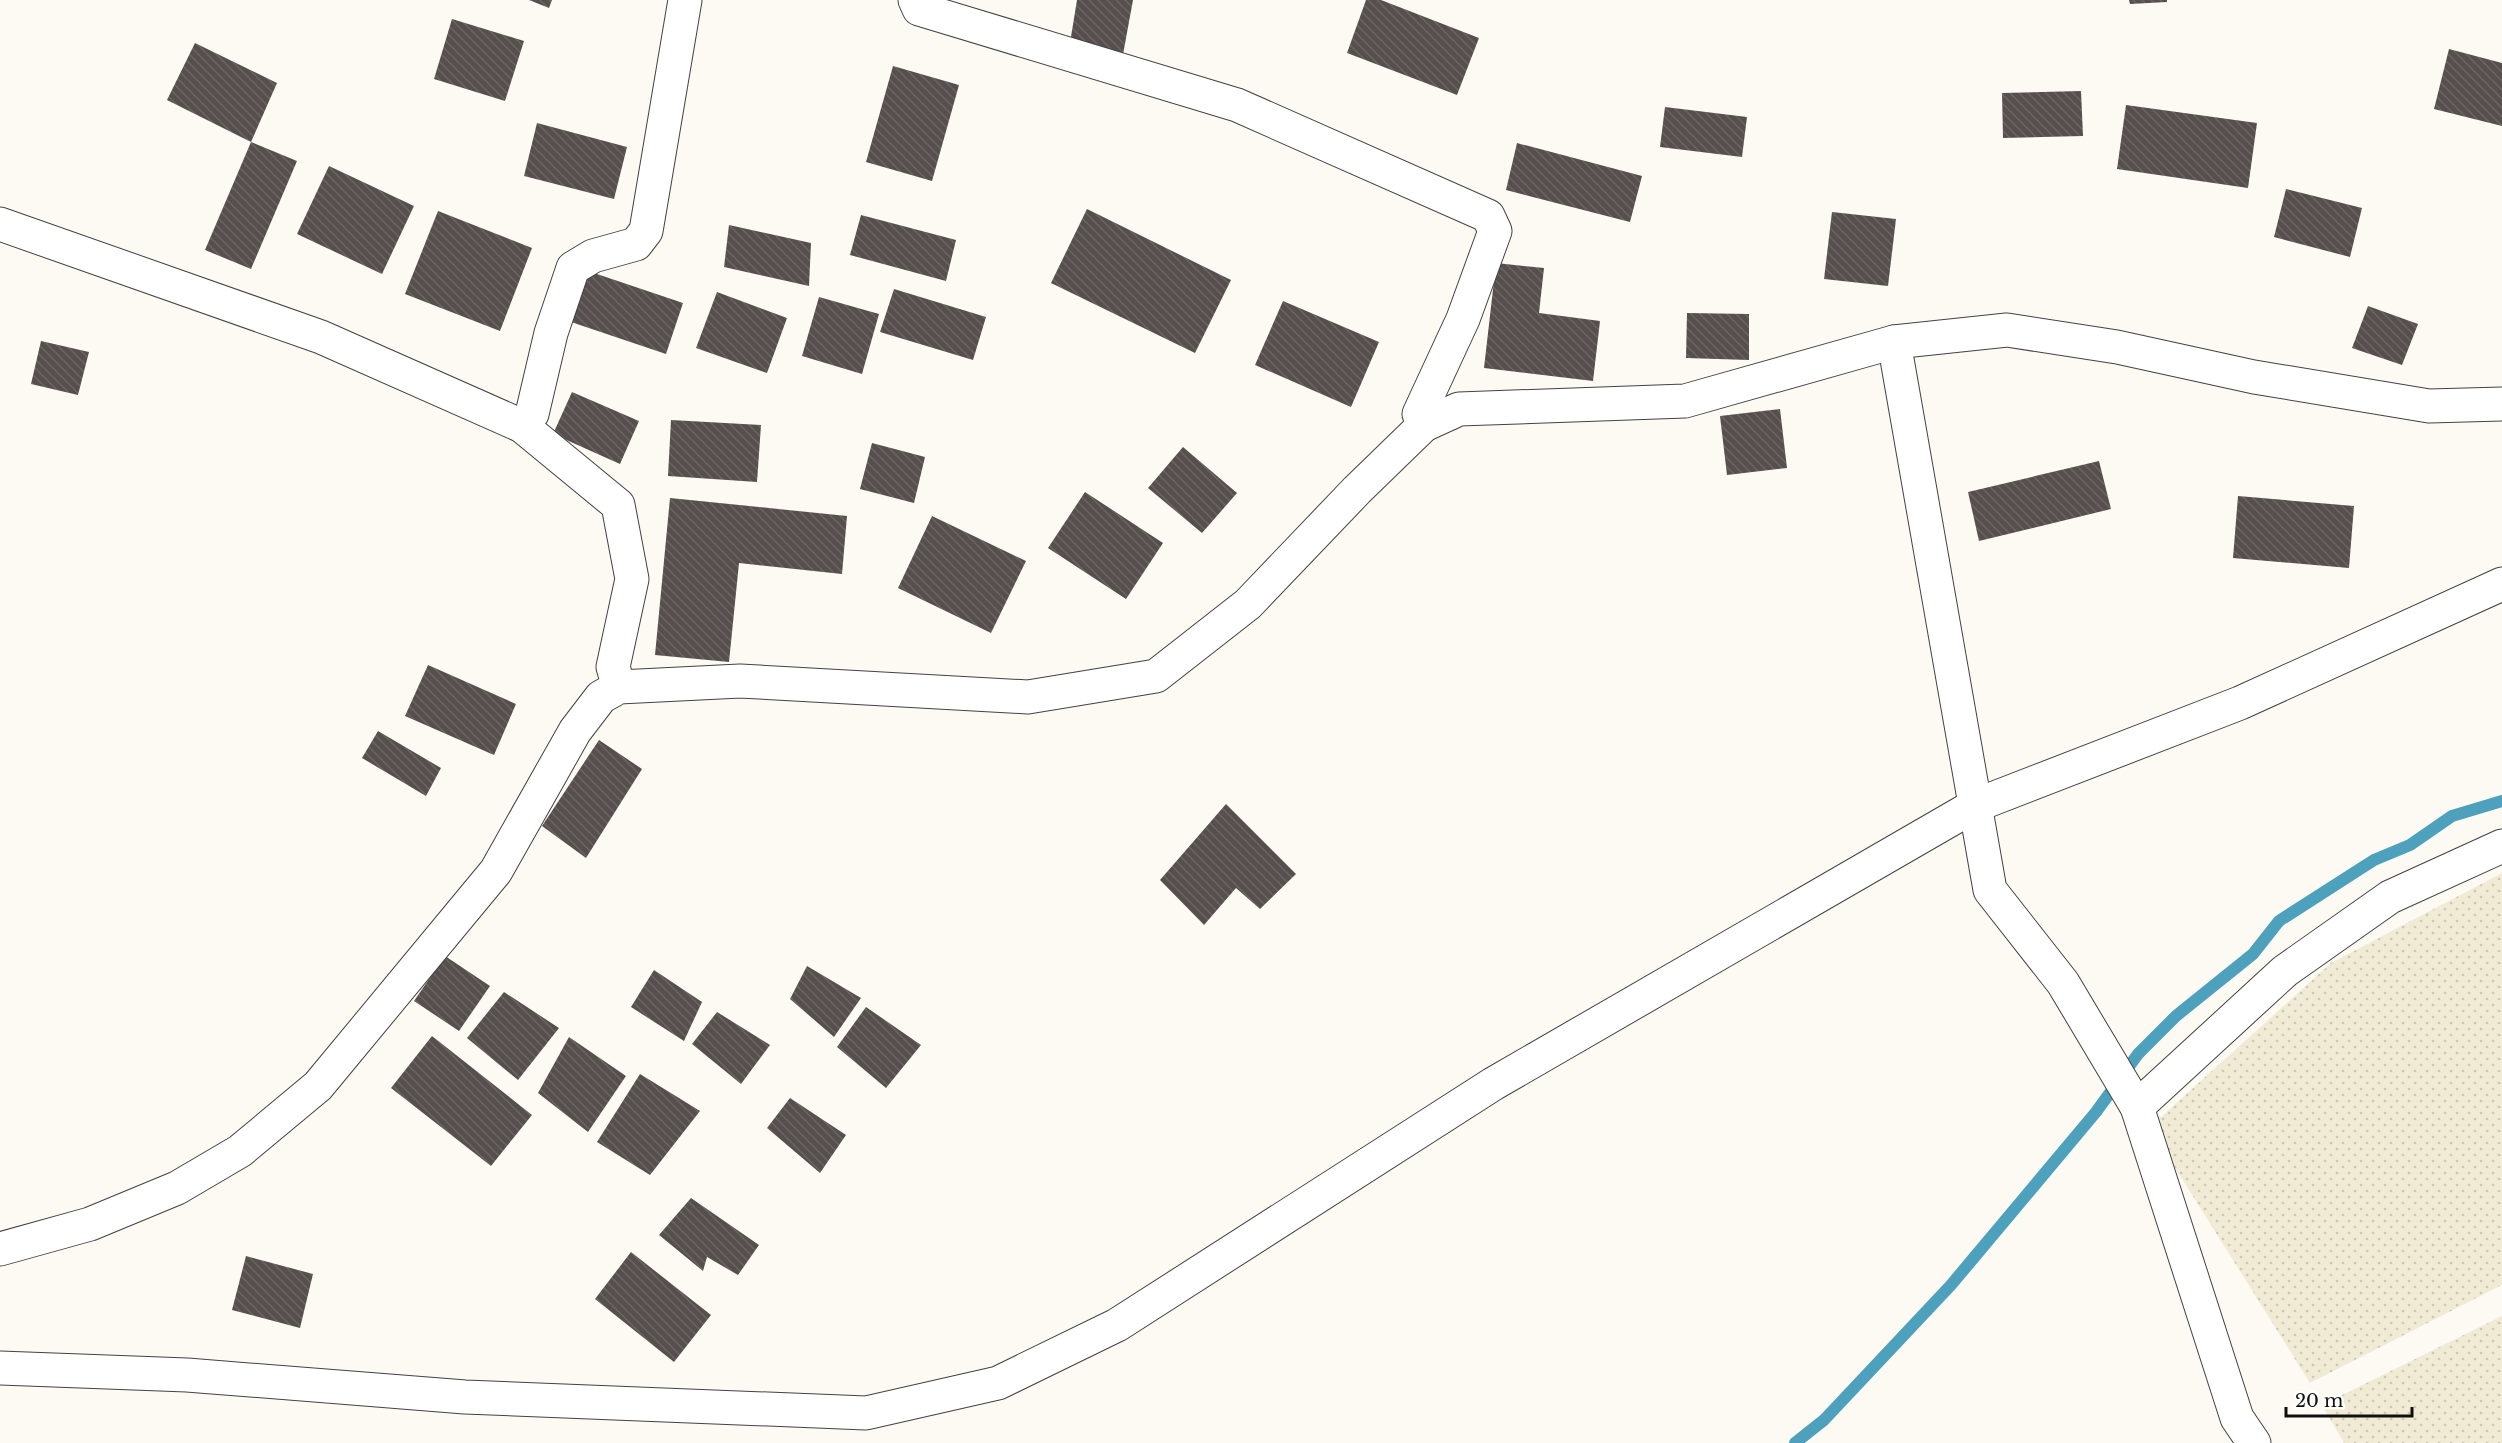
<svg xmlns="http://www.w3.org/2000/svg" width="2502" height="1443" font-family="'Libre Baskerville',serif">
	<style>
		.farmland { fill: url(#farmland-dots) }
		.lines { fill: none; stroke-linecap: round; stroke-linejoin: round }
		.stream { stroke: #4ea1bd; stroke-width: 12 }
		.building { fill: url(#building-back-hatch) }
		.street-casing { stroke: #424242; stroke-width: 35 }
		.street { stroke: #fff; stroke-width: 33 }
	</style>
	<defs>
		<pattern id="farmland-dots" width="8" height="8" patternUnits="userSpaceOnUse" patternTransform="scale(1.5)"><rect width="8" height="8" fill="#f1ebd6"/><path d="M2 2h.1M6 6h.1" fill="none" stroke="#cdc8b6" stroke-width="1.8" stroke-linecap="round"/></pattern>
		<pattern id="building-back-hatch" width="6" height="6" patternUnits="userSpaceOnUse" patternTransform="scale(1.5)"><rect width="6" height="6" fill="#574f4d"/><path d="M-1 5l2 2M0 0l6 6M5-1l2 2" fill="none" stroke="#6a6462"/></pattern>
	</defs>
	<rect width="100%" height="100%" fill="#fdfaf3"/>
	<g class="farmland">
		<path d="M2502,873V1285L2310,1383L2137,1107L2161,1117L2331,963Z"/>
		<path d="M2502,1316V1443H2344L2322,1405Z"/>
	</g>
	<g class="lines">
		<path class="stream" d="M1795,1443L1824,1420L1951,1285L2096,1112L2138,1054L2176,1016L2253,954L2279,921L2374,860L2410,845L2452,816L2502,801"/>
	</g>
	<g class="building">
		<path d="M529,0H552L549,8Z"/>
		<path d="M1077,0H1133L1122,60L1069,49Z"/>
		<path d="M1366,0H1381L1479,38L1457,95L1347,53Z"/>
		<path d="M2129,0H2167V2L2130,4Z"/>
		<path d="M452,19L524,41L505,101L434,79Z"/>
		<path d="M195,43L277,83L251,142L167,100Z"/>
		<path d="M2449,49L2502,63V126L2434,109Z"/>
		<path d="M893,66L959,85L932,181L866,162Z"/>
		<path d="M2081,91L2083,136L2003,138L2002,93Z"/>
		<path d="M2126,105L2257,123L2248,188L2117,169Z"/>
		<path d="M1665,107L1747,117L1742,157L1660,147Z"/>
		<path d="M537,123L627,147L614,199L524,176Z"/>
		<path d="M251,142L297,161L251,269L205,250Z"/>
		<path d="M1517,143L1642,176L1630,222L1506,190Z"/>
		<path d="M329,166L414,206L382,274L297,234Z"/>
		<path d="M2286,189L2362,208L2350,257L2274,237Z"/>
		<path d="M1087,209L1231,280L1195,353L1051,283Z"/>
		<path d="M438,211L532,248L500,331L405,294Z"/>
		<path d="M1832,212L1896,219L1888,286L1824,279Z"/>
		<path d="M861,215L956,240L946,281L850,255Z"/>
		<path d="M729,225L811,243L809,286L724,267Z"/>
		<path d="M1496,263L1544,268L1539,313L1600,321L1593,381L1484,368Z"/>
		<path d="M588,271L683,303L666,354L571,322Z"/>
		<path d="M894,289L986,317L973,360L880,332Z"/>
		<path d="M717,292L787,318L767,373L696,348Z"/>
		<path d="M819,297L879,314L862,374L802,356Z"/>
		<path d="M1283,301L1379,342L1351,407L1255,365Z"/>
		<path d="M2368,306L2418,324L2402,365L2352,348Z"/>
		<path d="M1687,313L1749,314V360L1686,358Z"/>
		<path d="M41,341L89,352L78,395L31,384Z"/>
		<path d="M572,392L639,421L620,464L553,434Z"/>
		<path d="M1780,409L1787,468L1727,475L1720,416Z"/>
		<path d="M671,420L761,425L757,482L668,476Z"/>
		<path d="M872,443L925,457L914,503L860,489Z"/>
		<path d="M1183,447L1237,493L1202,533L1148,488Z"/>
		<path d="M2099,461L2111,509L1979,541L1968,492Z"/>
		<path d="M1085,492L1163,543L1126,599L1048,548Z"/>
		<path d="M2238,496L2354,506L2349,568L2233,558Z"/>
		<path d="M670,498L847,516L842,574L739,563L729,662L655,655Z"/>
		<path d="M932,516L1026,561L991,633L898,588Z"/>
		<path d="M428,665L516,704L494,755L405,716Z"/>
		<path d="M378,731L441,768L426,796L362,758Z"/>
		<path d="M599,740L642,769L586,858L542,826Z"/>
		<path d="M1226,804L1296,874L1260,909L1236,888L1204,925L1160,880Z"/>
		<path d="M445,956L490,986L459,1031L414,1001Z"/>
		<path d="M807,966L861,998L834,1037L790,999Z"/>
		<path d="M654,970L702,1002L684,1041L631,1007Z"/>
		<path d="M504,992L559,1028L518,1080L467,1038Z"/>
		<path d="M866,1007L921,1045L886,1088L837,1047Z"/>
		<path d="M717,1012L770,1045L741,1084L692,1044Z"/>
		<path d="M432,1036L532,1115L491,1166L391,1088Z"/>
		<path d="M569,1037L626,1076L588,1132L538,1093Z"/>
		<path d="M640,1074L700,1111L650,1175L597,1142Z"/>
		<path d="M790,1098L846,1135L820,1173L767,1128Z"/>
		<path d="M691,1198L759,1245L738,1275L707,1257L703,1271L659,1235Z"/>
		<path d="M631,1252L711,1315L674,1362L595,1299Z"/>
		<path d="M246,1256L313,1274L300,1328L232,1310Z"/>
	</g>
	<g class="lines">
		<g class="street-casing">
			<g id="street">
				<path d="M915,0L919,9L1237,105L1488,216L1495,231L1463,319L1419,414L1424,425"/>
				<path d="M0,224L321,337L522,426L618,505L632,579L613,667L619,687"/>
				<path d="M1894,342L1990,890L2063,983L2137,1107L2237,1418L2254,1443"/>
				<path d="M522,426L532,414L551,333L573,268L593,256L636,244L646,231L685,0"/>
				<path d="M2137,1107L2285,971L2390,897L2502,846"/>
				<path d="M0,1249L90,1224L177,1188L240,1151L318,1086L496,871L575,731L601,697L619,687L740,681L1028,697L1156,676L1248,604L1357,490L1424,425L1459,409L1685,401L1894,342L2007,330L2117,347L2254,377L2429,406L2502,404"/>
				<path d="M0,1368L187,1375L465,1397L866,1413L998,1383L1117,1325L1493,1084L1974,806L2240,703L2502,584"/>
			</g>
		</g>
		<use href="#street" class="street"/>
	</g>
	<path d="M2286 1407v9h126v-9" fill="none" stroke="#0f0f0f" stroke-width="3"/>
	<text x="2295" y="1407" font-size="18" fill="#0f0f0f" stroke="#ffffff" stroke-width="4.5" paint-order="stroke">20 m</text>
</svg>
